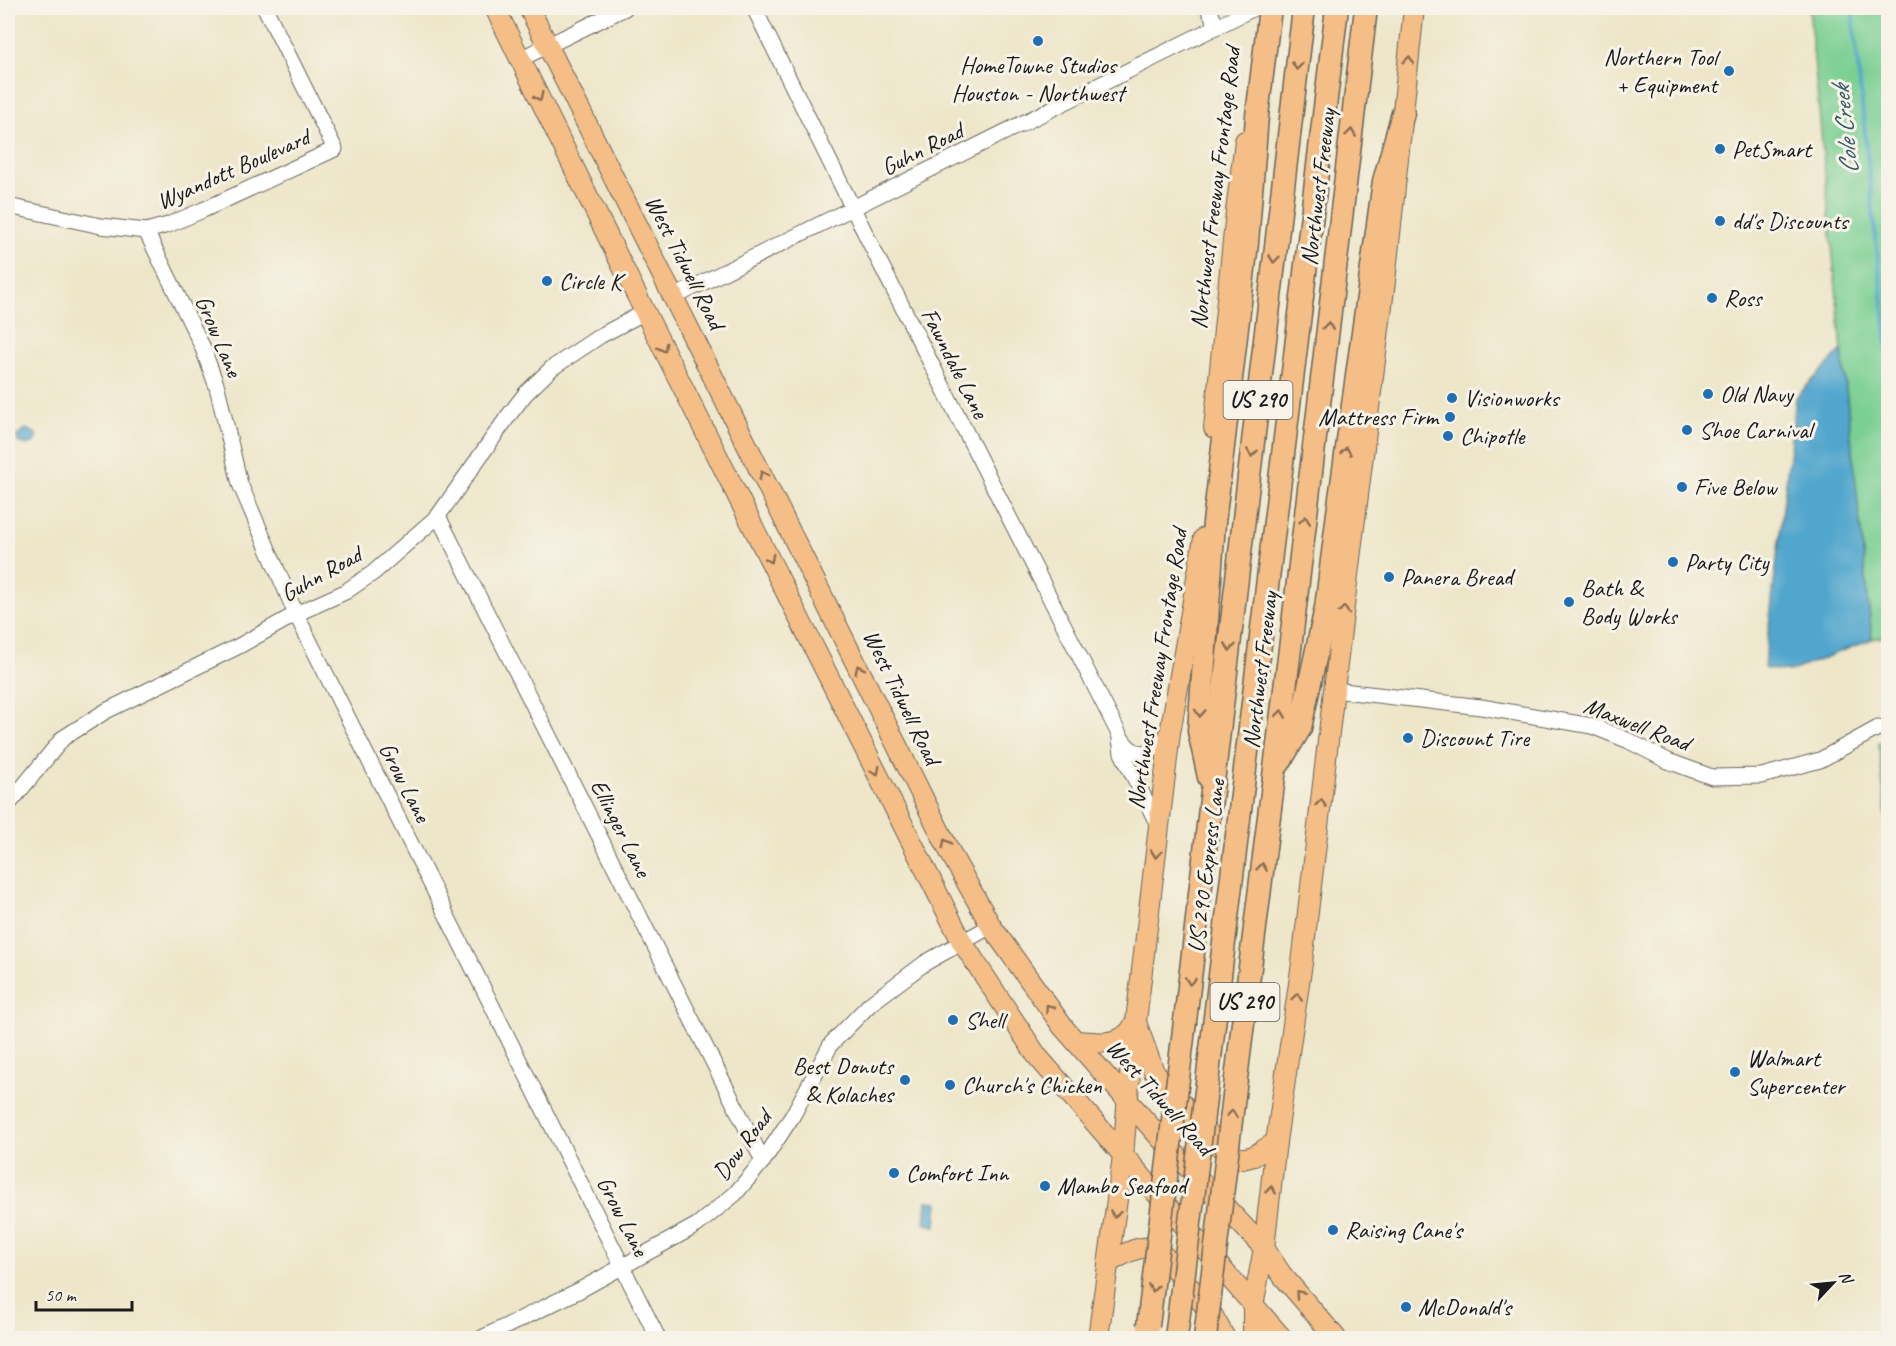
<svg xmlns="http://www.w3.org/2000/svg" width="1896" height="1346" font-family="Caveat,sans-serif">
	<style>
		.green { fill: #7acf93; stroke: #4b7658; stroke-width: 1.5 }
		.water { fill: #51a6cd; stroke: #366174; stroke-width: 1.5 }
		.lines { fill: none; stroke-linecap: round; stroke-linejoin: round }
		.stream { stroke: #51a6cd; stroke-width: 4 }
		.minor-casing { stroke: #656359; stroke-width: 17 }
		.major-casing { stroke: #656359; stroke-width: 22 }
		.highway-casing { stroke: #656359; stroke-width: 25 }
		.minor { stroke: #fff; stroke-width: 15 }
		.major { stroke: #f6be87; stroke-width: 20 }
		.highway { stroke: #f6be87; stroke-width: 22 }
		.highway-bridge-casing { stroke: #656359; stroke-width: 25; stroke-linecap: butt }
		.highway-bridge { stroke: #f6be87; stroke-width: 22 }
		.oneway { stroke: #896d52 }
		.poi-dot { fill: #1f6fb2; stroke: #f7f3e8; stroke-width: 2 }
		.labels { text-anchor: middle; dominant-baseline: central; stroke-width: 6; stroke-linejoin: round; paint-order: stroke }
		.shield { fill: #f7f3e8; stroke: #5e5c59; stroke-width: 1.5 }
		.shield-label { font-size: 22px; font-weight: bold; fill: #1c1c1c }
		.poi-label { font-size: 24px; fill: #1c1c1c; stroke: #f7f3e8; text-anchor: start }
		.street-label { font-size: 24px; fill: #1c1c1c; stroke: #f7f3e8 }
		.water-label { font-size: 26px; font-style: italic; fill: #345a6c; stroke: #f7f3e8 }
	</style>
	<rect width="100%" height="100%" fill="#f7f3e8"/>
	<filter id="ink" filterUnits="userSpaceOnUse"><feTurbulence type="fractalNoise" baseFrequency=".0167" numOctaves="2"/><feDisplacementMap in="SourceGraphic" scale="12" xChannelSelector="R" yChannelSelector="G"/><feConvolveMatrix kernelMatrix="1 2 1 2 8 2 1 2 1" color-interpolation-filters="sRGB"/></filter>
	<filter id="wash" filterUnits="userSpaceOnUse"><feTurbulence type="fractalNoise" baseFrequency=".008" numOctaves="4" result="noise"/><feDisplacementMap in="SourceGraphic" scale="24" xChannelSelector="R" yChannelSelector="G"/><feGaussianBlur stdDeviation="1.35" result="paint"/><feColorMatrix in="noise" values="0 0 0 0 0 0 0 0 0 0 0 0 0 0 0 0 0 1.4 0 .05"/><feComposite in="paint" operator="in"/></filter>
	<g filter="url(#wash)">
		<rect width="100%" height="100%" fill="#ede6c9"/>
		<g class="green">
			<path d="M1809,8H1888V636L1872,639L1842,351Z"/>
			<path d="M1888,738V840L1879,743Z"/>
		</g>
		<g class="water">
			<path d="M1842,350L1872,639L1789,672L1764,668L1796,397Z"/>
			<path d="M26,429L35,433L37,437C33,447 26,445 18,442L17,436Z"/>
			<path d="M927,1201L938,1202L936,1226L925,1224Z"/>
		</g>
		<g class="lines">
			<path class="stream" d="M1852,8L1888,355"/>
		</g>
	</g>
	<g filter="url(#ink)">
		<g class="lines">
			<g class="minor-casing">
				<g id="minor">
					<path d="M754,8L873,249L1120,736C1136,764 1154,753 1170,733"/>
					<path d="M1208,8L1217,26"/>
					<path d="M520,59L625,8"/>
					<path d="M8,206L101,226L146,231L168,225L203,210L335,149L265,8"/>
					<path d="M146,231L202,346L217,387L240,484L296,614L658,1338"/>
					<path d="M674,297L1254,8"/>
					<path d="M438,516L763,1161"/>
					<path d="M1334,690L1481,707L1592,726L1627,740L1668,761L1712,777L1762,776L1820,760L1878,728"/>
					<path d="M1120,739L1122,753L1159,827"/>
					<path d="M8,805L63,738L106,711L239,646L296,614L345,592L373,573L438,516L509,415L526,393L552,368L600,336L645,312"/>
					<path d="M482,1338L580,1290L663,1244L697,1225L735,1194L763,1161L793,1115L831,1044L870,1004L925,963L991,926"/>
				</g>
			</g>
			<g class="major-casing">
				<g id="major">
					<path d="M495,8L645,312L962,942L1037,1056L1282,1338"/>
					<path d="M529,8L952,856L991,926L1063,1027L1163,1141L1264,1248L1282,1275L1336,1338"/>
					<path d="M1214,428L1236,212L1245,141"/>
					<path d="M1137,1025L1154,1072L1224,1151L1242,1159L1254,1156L1276,1142"/>
					<path d="M1076,1041C1092,1042 1114,1046 1127,1034C1130,1032 1133,1026 1136,1022"/>
					<path d="M1108,1263C1126,1253 1147,1238 1165,1257L1213,1316L1225,1338"/>
					<path d="M1098,1338L1123,1156L1130,1072L1170,733L1204,538"/>
					<path d="M1253,1338V1306L1264,1248L1276,1142L1302,963L1342,622L1385,281L1414,8"/>
				</g>
			</g>
			<g class="highway-casing">
				<g id="highway">
					<path d="M1279,763L1300,728L1326,608L1338,513L1384,181L1403,113"/>
					<path d="M1209,777L1199,731L1214,523L1247,243L1257,116L1270,8"/>
					<path d="M1185,1021L1304,8"/>
					<path d="M1211,1050L1337,8"/>
					<path d="M1236,1079L1290,649L1366,8"/>
				</g>
			</g>
			<use href="#minor" class="minor"/>
			<use href="#major" class="major"/>
			<use href="#highway" class="highway"/>
			<g class="highway-bridge-casing">
				<g id="highway-bridge">
					<path d="M1148,1326L1185,1021"/>
					<path d="M1176,1338L1211,1050"/>
					<path d="M1205,1338L1236,1079"/>
				</g>
			</g>
			<use href="#highway-bridge" class="highway-bridge"/>
		</g>
		<defs><path id="oneway-chevron" d="M-2-3.5L2.5 0L-2 3.5" fill="none" stroke-width="1.6" stroke-linecap="round" stroke-linejoin="round" transform="scale(1.5)"/></defs>
		<g class="oneway">
			<use href="#oneway-chevron" transform="translate(1409 60) rotate(-84)"/>
			<use href="#oneway-chevron" transform="translate(1297 66) rotate(97)"/>
			<use href="#oneway-chevron" transform="translate(539 97) rotate(64)"/>
			<use href="#oneway-chevron" transform="translate(1351 133) rotate(-83)"/>
			<use href="#oneway-chevron" transform="translate(1274 259) rotate(97)"/>
			<use href="#oneway-chevron" transform="translate(1328 326) rotate(-83)"/>
			<use href="#oneway-chevron" transform="translate(663 348) rotate(63)"/>
			<use href="#oneway-chevron" transform="translate(1346 451) rotate(-82)"/>
			<use href="#oneway-chevron" transform="translate(1252 453) rotate(97)"/>
			<use href="#oneway-chevron" transform="translate(763 475) rotate(-117)"/>
			<use href="#oneway-chevron" transform="translate(1305 520) rotate(-83)"/>
			<use href="#oneway-chevron" transform="translate(770 559) rotate(63)"/>
			<use href="#oneway-chevron" transform="translate(1344 610) rotate(-83)"/>
			<use href="#oneway-chevron" transform="translate(1230 647) rotate(97)"/>
			<use href="#oneway-chevron" transform="translate(859 669) rotate(-116)"/>
			<use href="#oneway-chevron" transform="translate(1200 713) rotate(94)"/>
			<use href="#oneway-chevron" transform="translate(1281 714) rotate(-83)"/>
			<use href="#oneway-chevron" transform="translate(876 771) rotate(63)"/>
			<use href="#oneway-chevron" transform="translate(1321 803) rotate(-83)"/>
			<use href="#oneway-chevron" transform="translate(946 843) rotate(-116)"/>
			<use href="#oneway-chevron" transform="translate(1156 854) rotate(97)"/>
			<use href="#oneway-chevron" transform="translate(1262 867) rotate(-83)"/>
			<use href="#oneway-chevron" transform="translate(1190 981) rotate(97)"/>
			<use href="#oneway-chevron" transform="translate(1297 997) rotate(-82)"/>
			<use href="#oneway-chevron" transform="translate(1049 1008) rotate(-125)"/>
			<use href="#oneway-chevron" transform="translate(1232 1114) rotate(-83)"/>
			<use href="#oneway-chevron" transform="translate(1271 1190) rotate(-84)"/>
			<use href="#oneway-chevron" transform="translate(1115 1214) rotate(98)"/>
			<use href="#oneway-chevron" transform="translate(1153 1288) rotate(97)"/>
			<use href="#oneway-chevron" transform="translate(1299 1294) rotate(-131)"/>
		</g>
	</g>
	<g class="poi-dot">
		<circle cx="1038" cy="41" r="6"/>
		<circle cx="1729" cy="71" r="6"/>
		<circle cx="1720" cy="149" r="6"/>
		<circle cx="1720" cy="221" r="6"/>
		<circle cx="547" cy="281" r="6"/>
		<circle cx="1712" cy="298" r="6"/>
		<circle cx="1708" cy="394" r="6"/>
		<circle cx="1452" cy="398" r="6"/>
		<circle cx="1450" cy="417" r="6"/>
		<circle cx="1687" cy="430" r="6"/>
		<circle cx="1448" cy="436" r="6"/>
		<circle cx="1682" cy="487" r="6"/>
		<circle cx="1673" cy="562" r="6"/>
		<circle cx="1389" cy="577" r="6"/>
		<circle cx="1569" cy="602" r="6"/>
		<circle cx="1408" cy="738" r="6"/>
		<circle cx="953" cy="1020" r="6"/>
		<circle cx="1735" cy="1072" r="6"/>
		<circle cx="905" cy="1080" r="6"/>
		<circle cx="950" cy="1085" r="6"/>
		<circle cx="894" cy="1173" r="6"/>
		<circle cx="1045" cy="1186" r="6"/>
		<circle cx="1333" cy="1230" r="6"/>
		<circle cx="1406" cy="1307" r="6"/>
	</g>
	<g class="labels">
		<g class="shield">
			<rect x="1223.5" y="381" width="69" height="38" rx="4.5"/>
			<rect x="1210.5" y="983" width="69" height="38" rx="4.5"/>
		</g>
		<g class="shield-label">
			<text x="1258" y="400">US 290</text>
			<text x="1245" y="1002">US 290</text>
		</g>
		<g class="poi-label">
			<text x="1717" y="57" text-anchor="end">Northern Tool<tspan x="1717" dy="28">+ Equipment</tspan></text>
			<text x="1038" y="65" text-anchor="middle">HomeTowne Studios<tspan x="1038" dy="28">Houston - Northwest</tspan></text>
			<text x="1732" y="149">PetSmart</text>
			<text x="1732" y="221">dd's Discounts</text>
			<text x="559" y="281">Circle K</text>
			<text x="1724" y="298">Ross</text>
			<text x="1720" y="394">Old Navy</text>
			<text x="1464" y="398">Visionworks</text>
			<text x="1438" y="417" text-anchor="end">Mattress Firm</text>
			<text x="1699" y="430">Shoe Carnival</text>
			<text x="1460" y="436">Chipotle</text>
			<text x="1694" y="487">Five Below</text>
			<text x="1685" y="562">Party City</text>
			<text x="1401" y="577">Panera Bread</text>
			<text x="1581" y="588">Bath &amp;<tspan x="1581" dy="28">Body Works</tspan></text>
			<text x="1420" y="738">Discount Tire</text>
			<text x="965" y="1020">Shell</text>
			<text x="1747" y="1058">Walmart<tspan x="1747" dy="28">Supercenter</tspan></text>
			<text x="893" y="1066" text-anchor="end">Best Donuts<tspan x="893" dy="28">&amp; Kolaches</tspan></text>
			<text x="962" y="1085">Church's Chicken</text>
			<text x="906" y="1173">Comfort Inn</text>
			<text x="1057" y="1186">Mambo Seafood</text>
			<text x="1345" y="1230">Raising Cane's</text>
			<text x="1418" y="1307">McDonald's</text>
		</g>
		<g class="street-label">
			<text transform="translate(922 149) rotate(-27)">Guhn Road</text>
			<text transform="translate(233 169) rotate(-24)">Wyandott Boulevard</text>
			<text transform="translate(1318 187) rotate(-83)">Northwest Freeway</text>
			<text transform="translate(1215 188) rotate(-83)">Northwest Freeway Frontage Road</text>
			<text transform="translate(685 262) rotate(63)">West Tidwell Road</text>
			<text transform="translate(219 336) rotate(67)">Grow Lane</text>
			<text transform="translate(955 363) rotate(63)">Fawndale Lane</text>
			<text transform="translate(321 574) rotate(-29)">Guhn Road</text>
			<text transform="translate(1157 669) rotate(-81)">Northwest Freeway Frontage Road</text>
			<text transform="translate(1260 670) rotate(-83)">Northwest Freeway</text>
			<text transform="translate(902 697) rotate(64)">West Tidwell Road</text>
			<text transform="translate(1637 724) rotate(21)">Maxwell Road</text>
			<text transform="translate(405 782) rotate(63)">Grow Lane</text>
			<text transform="translate(621 828) rotate(63)">Ellinger Lane</text>
			<text transform="translate(1206 866) rotate(-83)">US 290 Express Lane</text>
			<text transform="translate(1160 1097) rotate(48)">West Tidwell Road</text>
			<text transform="translate(742 1145) rotate(-53)">Dow Road</text>
			<text transform="translate(623 1216) rotate(63)">Grow Lane</text>
		</g>
		<g class="water-label">
			<text transform="translate(1845 130) rotate(-96)">Cole Creek</text>
		</g>
	</g>
	<rect width="1896" height="1346" fill="none" stroke="#f7f3e8" stroke-width="30"/>
	<g transform="translate(1833 1283) rotate(64)" stroke="#f7f3e8" stroke-width="4.5" paint-order="stroke">
	<path d="M0-4.5L10 22L0 15L-10 22Z" fill="#1c1c1c"/>
	<text y="-9" font-size="16" font-weight="bold" text-anchor="middle" fill="#1c1c1c">N</text>
	</g>
	<path d="M36 1301v9h96v-9" fill="none" stroke="#1c1c1c" stroke-width="3"/>
	<text x="45" y="1301" font-size="18" fill="#1c1c1c" stroke="#f7f3e8" stroke-width="4.5" paint-order="stroke">50 m</text>
</svg>
